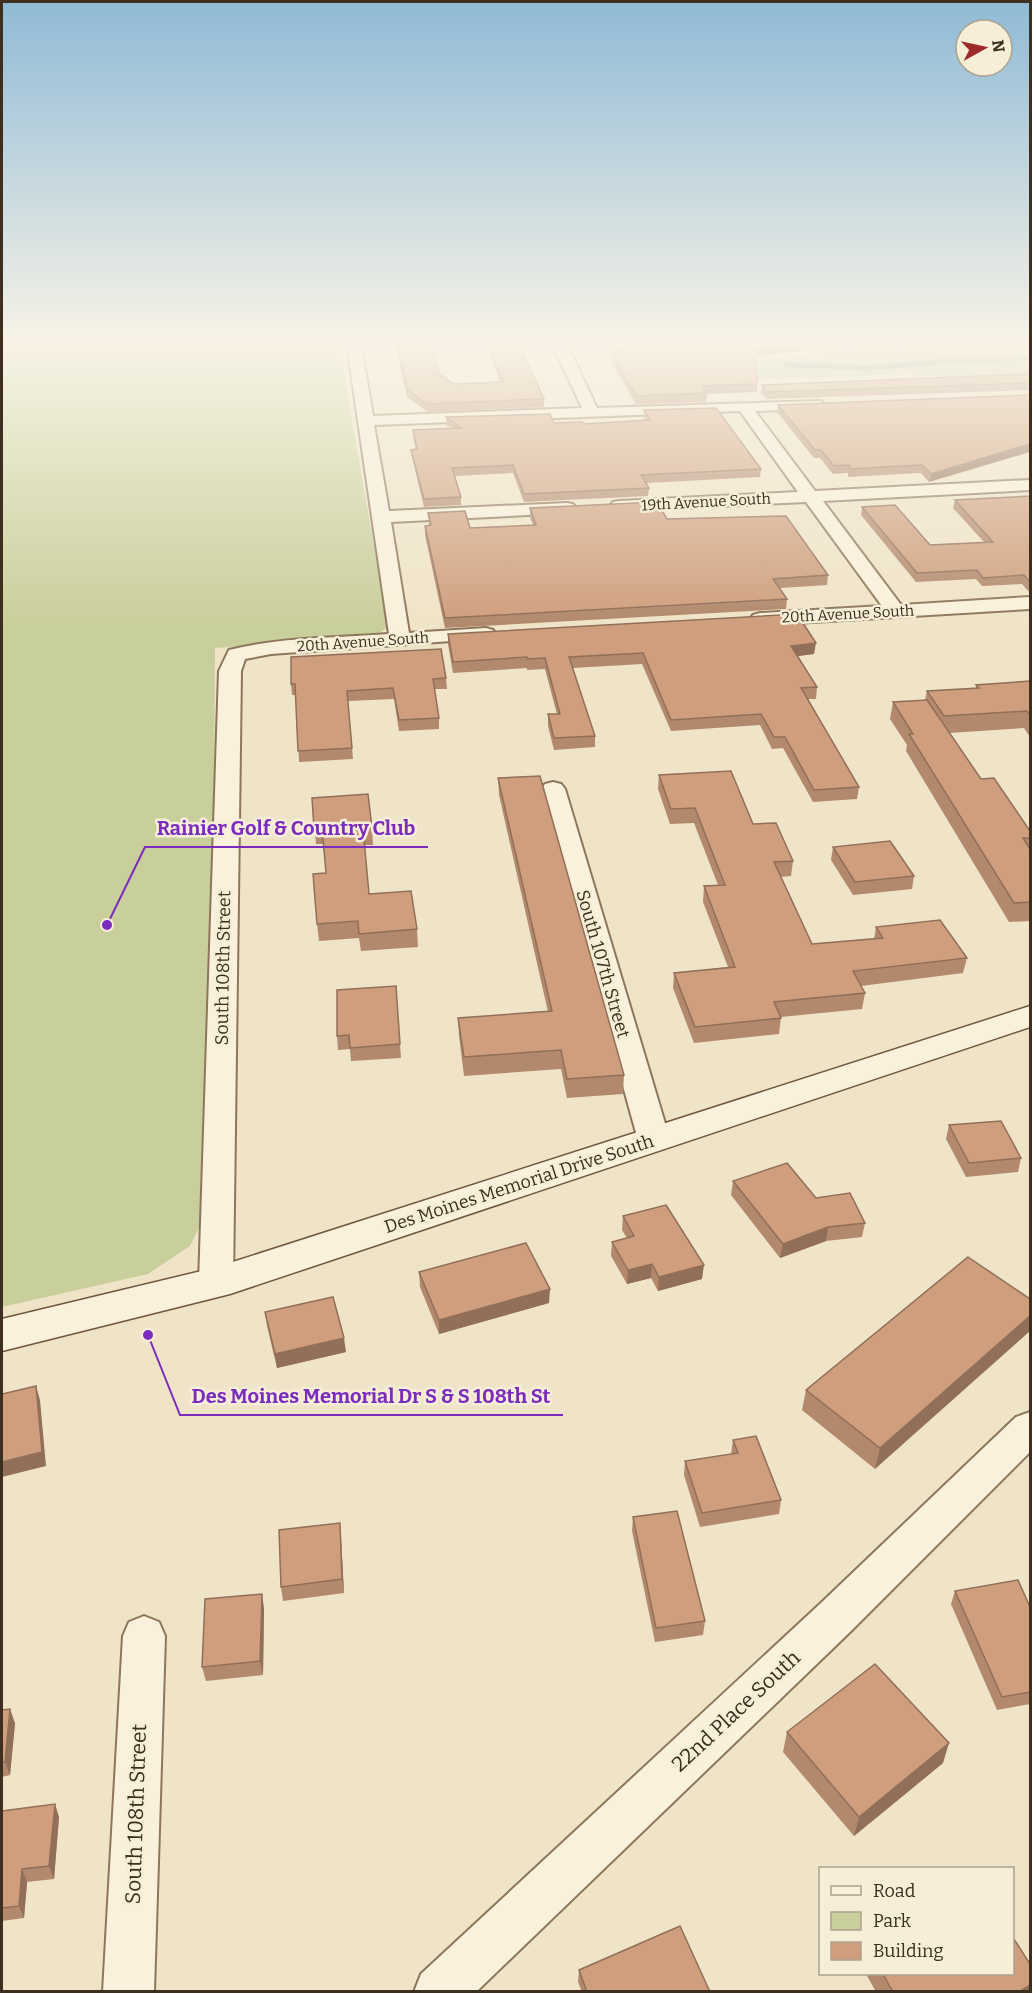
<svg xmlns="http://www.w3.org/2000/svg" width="1032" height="1993" font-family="Bitter,serif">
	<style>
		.green { fill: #c9cf9b }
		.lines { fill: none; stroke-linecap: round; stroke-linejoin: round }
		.stream { stroke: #6f938a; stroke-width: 5 }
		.street-casing { stroke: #8d765c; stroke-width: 4 }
		.secondary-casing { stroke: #6f573f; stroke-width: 3 }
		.street { fill: #faf1dc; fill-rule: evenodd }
		.secondary { fill: #faf1dc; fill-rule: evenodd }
		.wall { fill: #b2896c }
		.shaded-wall { fill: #916f58 }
		.building { fill: #cf9f7d; stroke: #916f58; stroke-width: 1.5 }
		.labels { text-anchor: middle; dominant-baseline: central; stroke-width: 5; stroke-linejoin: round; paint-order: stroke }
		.far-street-label { font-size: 15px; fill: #3d2e20; stroke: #f7eed8 }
		.street-label { font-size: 18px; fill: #3d2e20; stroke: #f7eed8 }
		.near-street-label { font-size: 21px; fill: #3d2e20; stroke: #f7eed8 }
		.leader { fill: none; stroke: #7b2cbf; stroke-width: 2 }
		.callout-dot { fill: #7b2cbf; stroke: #f7eed8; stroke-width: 2 }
		.callout-label { font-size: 20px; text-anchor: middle; font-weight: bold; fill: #7b2cbf; stroke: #f7eed8; stroke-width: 5; stroke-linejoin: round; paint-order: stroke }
	</style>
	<rect width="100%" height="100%" fill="#f0e4c8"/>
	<g class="green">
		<path d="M2,345H339L388,627L372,638L215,648L212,1202L190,1246L148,1274L2,1307Z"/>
		<path d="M993,345H1030V376L984,378L906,374L758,380L751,361L820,353Z"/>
	</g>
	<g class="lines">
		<path class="stream" d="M787,365L869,368L949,361L1030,358"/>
		<g class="street-casing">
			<g id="street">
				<path d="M347,345H361L373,416L582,408L553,345H567L597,408L821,401L824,404L816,409L755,411L815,491L1030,480V490L823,501L901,605L1030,597V609L760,625L753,623L750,619L753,615L760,613L882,606L806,502L619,511L613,510L610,506L613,502L619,501L798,492L740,411L374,425L389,511L567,503L573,504L576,508L573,512L567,513L391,522L409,633L486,628L493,630L496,634L493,638L271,654L245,659L241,671L233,1283L228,1292L216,1296L204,1292L199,1283L219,671L229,650C280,637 336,638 389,634Z"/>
				<path d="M553,782L561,784L565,789L670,1140L665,1148L654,1151L643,1148L638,1140L541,789L545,784Z"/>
				<path d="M1030,1412V1452L851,1631L476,1992H414L421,1974L821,1603L1016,1417Z"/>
				<path d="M144,1616L159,1622L165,1636L154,1992H103L123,1636L129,1622Z"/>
			</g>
		</g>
		<g class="secondary-casing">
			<path id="secondary" d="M1030,1006V1027L230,1294L2,1351V1319L214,1268Z"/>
		</g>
		<use href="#street" class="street"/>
		<use href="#secondary" class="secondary"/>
	</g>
	<g class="wall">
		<path d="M397,345H430L440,375L454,384L500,382L487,345H519L544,399V407L428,412L407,397L397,353Z"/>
		<path d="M619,345H862L755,356L757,384V392L707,394L706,402L636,404L612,364V355H614V347Z"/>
		<path d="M1030,374V390L767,399L761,393L762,385Z"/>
		<path d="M1030,395L929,482L921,473L848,477V473L833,474L820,458H814L777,412L778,405Z"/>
		<path d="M644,410L761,469L760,477L646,483L649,488L648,496L524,502L513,473L455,476L461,497V505L424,507L412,457L411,450L416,449L413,437V430L451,428L446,425V417L583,424L645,420L644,418Z"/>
		<path d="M1030,496V593L1022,584L982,586L976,579L916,582L861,515L862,507L930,545L984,542L953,508L955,500Z"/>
		<path d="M530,508L667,519L828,575L827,585L780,588L787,599L786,609L445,628L425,535V526L429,525L428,513L470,528L533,525L530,517Z"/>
		<path d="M448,634L814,654L798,656L817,687L816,699H808L859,787L857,799L813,802L783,748L772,749L760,725L671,731L642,664L573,668L595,736V747L554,750L548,726V714H557L545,669L527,670V668L453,673L448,644Z"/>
		<path d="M446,678L447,689H434L439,718V729L399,731L394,699L348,701L353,759L299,762L296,695H292L291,684Z"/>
		<path d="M1030,681V737L1024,728L949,733L981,779L1030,831V921L1009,922L906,751L907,745L890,719L893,702L925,700L927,691L976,688V685Z"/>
		<path d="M659,775L753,824L793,861L791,876L781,877L812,944L874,939L876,927L967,958L963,973L861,986L865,993L862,1009L781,1017L779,1034L694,1043L673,988L674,973L728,967L703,902L704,886L718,885L694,823L670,824L658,789Z"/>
		<path d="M498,778L624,1075L623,1094L567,1098L561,1069L464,1076L459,1036L458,1018L548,1012L499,795Z"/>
		<path d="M312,798L372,828L373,845H364L369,894L417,929L418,947L361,951L359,938L319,941L317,924L326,873L323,844H316Z"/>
		<path d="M833,847L914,876L912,889L853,895L831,860Z"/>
		<path d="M396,986L401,1058L351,1061L350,1049L338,1050L337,1036Z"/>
		<path d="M949,1125L1021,1158L1018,1172L966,1177L946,1139Z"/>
		<path d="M733,1181L816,1198L865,1223L862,1237L826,1241L780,1258L731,1195Z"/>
		<path d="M623,1216L702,1279L658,1291L651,1278L627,1284L611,1256L612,1242L627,1238L622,1230Z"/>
		<path d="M968,1257L875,1469L802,1410L806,1390Z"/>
		<path d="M419,1272L549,1303L439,1334L420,1287Z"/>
		<path d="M265,1312L346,1352L277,1368L267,1326Z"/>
		<path d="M733,1440L781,1500L779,1514L700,1527L684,1475L685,1461L731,1454Z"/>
		<path d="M633,1517L705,1621L703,1635L655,1642L632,1531Z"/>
		<path d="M340,1523L344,1593L283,1601L281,1587Z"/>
		<path d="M955,1591L1030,1607V1704L997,1710L951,1604Z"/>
		<path d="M264,1608L263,1675L206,1681L202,1667Z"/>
		<path d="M2,1710L15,1723L10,1775L2,1777Z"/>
		<path d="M787,1732L943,1763L854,1836L783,1752Z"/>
		<path d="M2,1811L59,1817L54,1879L27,1882L24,1918L2,1921Z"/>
		<path d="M579,1970L710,1992H582L578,1982Z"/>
		<path d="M866,1974H1012L1030,1992H876Z"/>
	</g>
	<g class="shaded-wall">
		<path d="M787,345H862L754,356L755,348Z"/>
		<path d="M1030,444V452L929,482L931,474Z"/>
		<path d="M816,643L814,654L790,657L791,646Z"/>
		<path d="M828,1227L826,1241L780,1258L783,1244Z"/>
		<path d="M652,1264L651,1278L627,1284L628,1270Z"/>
		<path d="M704,1265L702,1279L658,1291L659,1277Z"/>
		<path d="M550,1289L549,1303L439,1334V1320Z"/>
		<path d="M1030,1316V1331L875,1469L880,1448Z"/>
		<path d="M344,1338L346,1352L277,1368L275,1354Z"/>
		<path d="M36,1386L40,1400L46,1466L2,1477V1462Z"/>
		<path d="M340,1523L341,1537L344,1593L342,1579Z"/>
		<path d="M262,1594L264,1608L263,1675L260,1661Z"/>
		<path d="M10,1709L15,1723L10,1775L5,1762Z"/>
		<path d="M949,1743L943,1763L854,1836L859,1817Z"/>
		<path d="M55,1804L59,1817L54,1879L49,1866Z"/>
		<path d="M22,1869L27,1882L24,1918L19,1906Z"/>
		<path d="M1030,1985V1992H1019Z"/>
	</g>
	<g class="building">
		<path d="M397,345H430L440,375L454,384L503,382L489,345H519L544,399L427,404L407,389Z"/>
		<path d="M619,345H787L755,348L757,384L702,386L707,393L636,396L612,355L624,349L614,347Z"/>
		<path d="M1030,374V383L767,392L762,385Z"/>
		<path d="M1030,395V444L931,474L922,465L850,469L849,465L834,466L821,450H815L778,405Z"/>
		<path d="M716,408L761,469L641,475L649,488L524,494L513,465L452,468L461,497L424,499L411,450L417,449L413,430L461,428L446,417L550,414L554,423L582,422L583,424L650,420L644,410Z"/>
		<path d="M1030,496V582L1024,575L983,578L977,570L917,573L862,507L895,505L930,545L993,542L955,500Z"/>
		<path d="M657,502L667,519L786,516L828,575L773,579L787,599L445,618L425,526L431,525L428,513L465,511L470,528L536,525L530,508Z"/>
		<path d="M797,614L816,643L791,646L817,687L801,688L859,787L814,790L785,737H774L761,714L671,720L643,653L569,657L595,736L554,738L548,714H560L545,658L527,659V657L453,662L448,634Z"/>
		<path d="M441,649L446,678L433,679L439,718L399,720L393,688L347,691L352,748L298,751L295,684H291V657Z"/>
		<path d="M1030,681V715L1027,711L944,716L927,691L979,688L976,685Z"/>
		<path d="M927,700L981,779L994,778L1030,831V838H1023L1030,849V902L1014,903L909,734H913L893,702Z"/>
		<path d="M731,771L753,824L776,823L793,861L774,862L812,944L883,938L876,927L940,920L967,958L853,971L865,993L774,1002L781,1018L695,1027L674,973L735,967L704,886L725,885L695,808L671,809L659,775Z"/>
		<path d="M540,776L624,1075L567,1079L561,1050L464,1057L458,1018L552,1011L498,778Z"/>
		<path d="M368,794L372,828H363L369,894L411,891L417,929L359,934L358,921L317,924L313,874L326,873L322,827L314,828L312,798Z"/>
		<path d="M890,841L914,876L855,882L833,847Z"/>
		<path d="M396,986L400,1044L350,1048L349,1035L337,1036V990Z"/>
		<path d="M1001,1121L1021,1158L969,1163L949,1125Z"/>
		<path d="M787,1163L816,1198L850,1193L865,1223L828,1227L783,1244L733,1181Z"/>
		<path d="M666,1205L704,1265L659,1277L652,1264L628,1270L612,1242L634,1236L623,1216Z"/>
		<path d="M526,1243L550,1289L439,1320L419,1272Z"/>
		<path d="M968,1257L1030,1299V1316L880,1448L806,1390Z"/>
		<path d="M333,1297L344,1338L275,1354L265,1312Z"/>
		<path d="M36,1386L42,1452L2,1462V1394Z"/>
		<path d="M756,1436L781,1500L702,1513L685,1461L738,1453L733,1440Z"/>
		<path d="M677,1511L705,1621L656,1628L633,1517Z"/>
		<path d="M340,1523L342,1579L281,1587L279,1530Z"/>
		<path d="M1018,1580L1030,1607V1692L1002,1697L955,1591Z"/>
		<path d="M262,1594L260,1661L202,1667L205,1599Z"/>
		<path d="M875,1664L949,1743L859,1817L787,1732Z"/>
		<path d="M10,1709L5,1762H2V1710Z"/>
		<path d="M55,1804L49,1866L22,1869L19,1906L2,1908V1811Z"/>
		<path d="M680,1926L710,1992H587L579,1970Z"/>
		<path d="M1012,1936L1030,1964V1985L1019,1992H893L883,1974H1012Z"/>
	</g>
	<linearGradient id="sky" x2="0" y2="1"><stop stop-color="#8fbad6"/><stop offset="0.55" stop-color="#f8f3e6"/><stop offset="1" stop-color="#f8f3e6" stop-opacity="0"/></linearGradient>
	<rect width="1032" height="624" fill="url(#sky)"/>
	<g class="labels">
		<g class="far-street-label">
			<text transform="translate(706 502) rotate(-3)">19th Avenue South</text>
			<text transform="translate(848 614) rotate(-3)">20th Avenue South</text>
			<text transform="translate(363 642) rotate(-4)">20th Avenue South</text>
		</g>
		<g class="street-label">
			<text transform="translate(603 964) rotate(74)">South 107th Street</text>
			<text transform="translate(223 968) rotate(-89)">South 108th Street</text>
			<text transform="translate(519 1184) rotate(-18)">Des Moines Memorial Drive South</text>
		</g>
		<g class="near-street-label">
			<text transform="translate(736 1711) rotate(-43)">22nd Place South</text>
			<text transform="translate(136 1814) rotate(-88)">South 108th Street</text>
		</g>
	</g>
	<path class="leader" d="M107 925L145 847H428M148 1335L180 1415H563"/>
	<g class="callout-dot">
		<circle cx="107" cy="925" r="6"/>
		<circle cx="148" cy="1335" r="6"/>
	</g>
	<g class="callout-label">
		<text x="286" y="835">Rainier Golf &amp; Country Club</text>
		<text x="371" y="1403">Des Moines Memorial Dr S &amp; S 108th St</text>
	</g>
	<rect width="1032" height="1993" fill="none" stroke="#3d2e20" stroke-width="6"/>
	<rect x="819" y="1867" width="195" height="108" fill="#f7eed8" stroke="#ada18e" stroke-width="1.5"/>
	<rect x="831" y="1886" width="30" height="9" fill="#faf1dc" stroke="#ada18e" stroke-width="1.5"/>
	<text x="873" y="1897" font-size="18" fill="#3d2e20">Road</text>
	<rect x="831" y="1912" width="30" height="18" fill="#c9cf9b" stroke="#ada18e" stroke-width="1.5"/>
	<text x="873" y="1927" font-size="18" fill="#3d2e20">Park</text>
	<rect x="831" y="1942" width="30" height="18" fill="#cf9f7d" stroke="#ada18e" stroke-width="1.5"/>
	<text x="873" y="1957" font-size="18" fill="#3d2e20">Building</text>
	<g transform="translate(984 48) rotate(82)"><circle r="28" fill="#f7eed8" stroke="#ada18e" stroke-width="1.5"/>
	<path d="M0-4.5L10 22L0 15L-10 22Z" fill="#9e2a2b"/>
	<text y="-9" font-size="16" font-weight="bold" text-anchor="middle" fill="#3d2e20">N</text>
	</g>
</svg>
